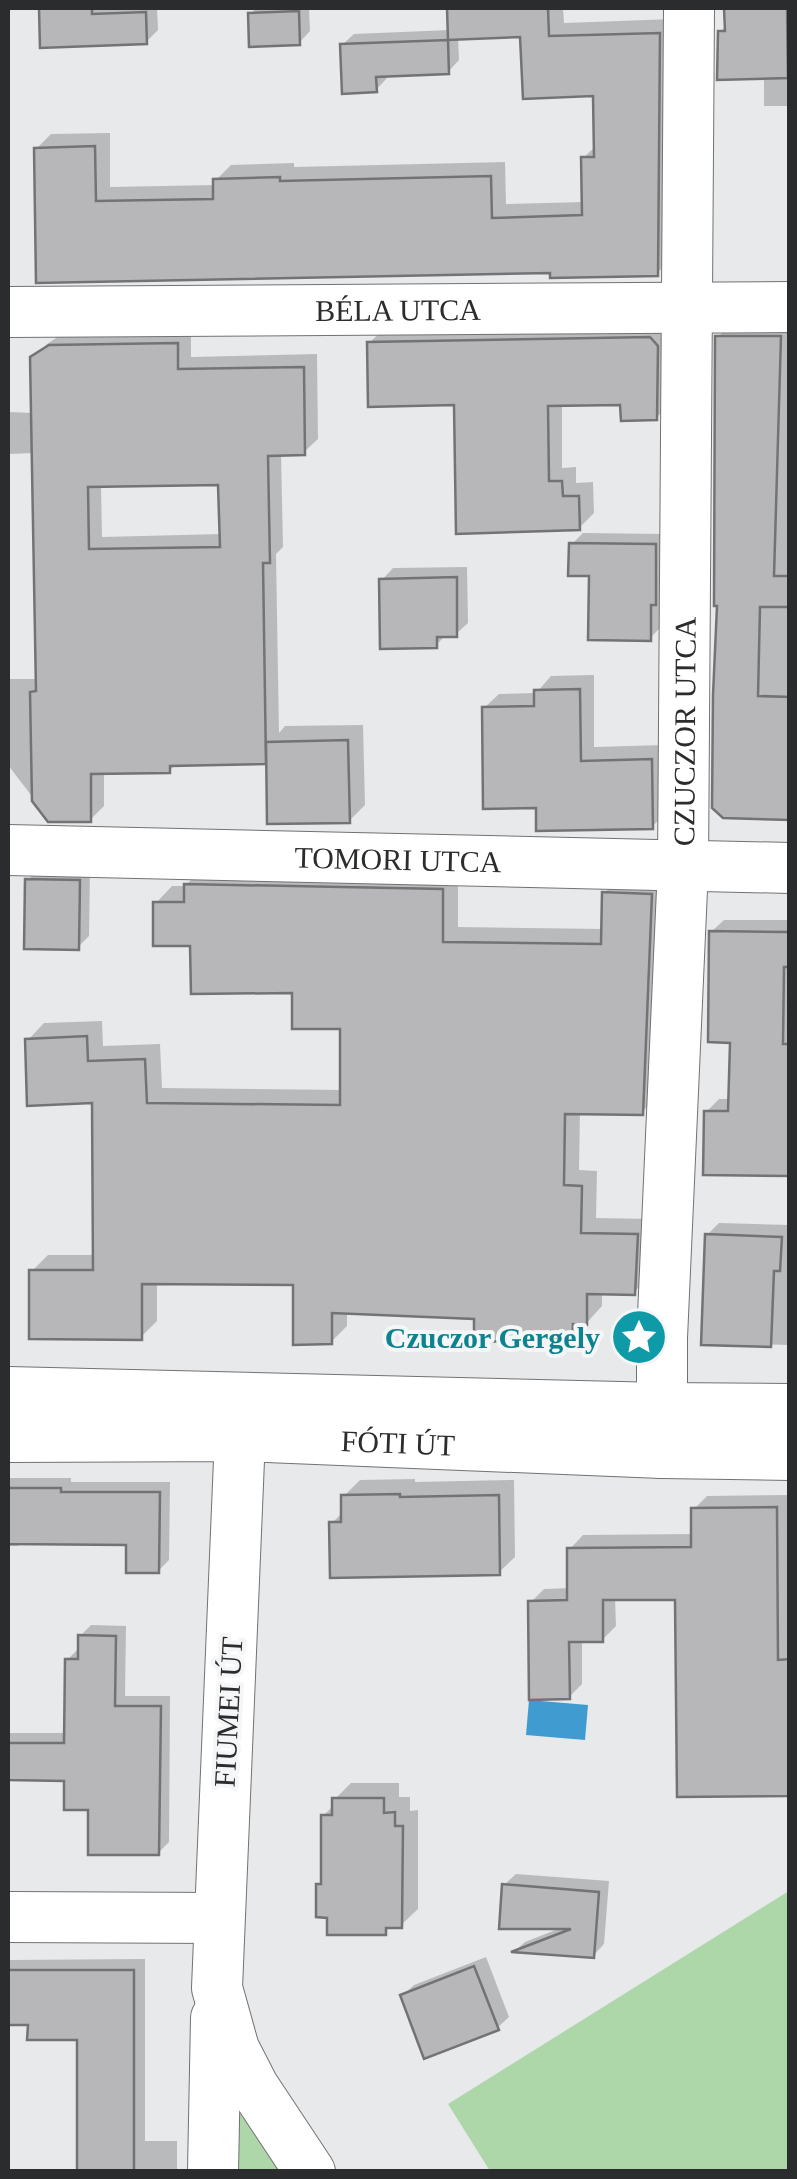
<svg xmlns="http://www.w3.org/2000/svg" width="797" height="2179" font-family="Georgia,serif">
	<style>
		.green { fill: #add7a9 }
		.water { fill: #409bd1 }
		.shadow { fill: #0003; fill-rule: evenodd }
		.building { fill: #b7b7b9; stroke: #737375; stroke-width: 2.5; fill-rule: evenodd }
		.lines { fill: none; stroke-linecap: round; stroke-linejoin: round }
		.minor-casing { stroke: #717274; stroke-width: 52 }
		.minor { stroke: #fff; stroke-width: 50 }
		.labels { text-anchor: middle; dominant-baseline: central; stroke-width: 8; stroke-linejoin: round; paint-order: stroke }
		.street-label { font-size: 30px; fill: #2b2c2d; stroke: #f5f6f8 }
		.culture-label { font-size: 30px; font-weight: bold; fill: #0d838f; stroke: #f5f6f8; text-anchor: end }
	</style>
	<rect width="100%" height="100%" fill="#e7e9eb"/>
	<g class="green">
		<path d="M789,1891V2171H490L448,2104Z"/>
		<path d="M253,2086L310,2172H213L214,2109Z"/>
	</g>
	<path class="water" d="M529,1700L588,1705L585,1740L526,1735Z"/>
	<g class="shadow">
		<path d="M42,8H157L158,30L146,42L43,45Z"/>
		<path d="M257,8H309L310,31L299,43L250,14Z"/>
		<path d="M449,8H563L564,23L674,19L672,258L657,273L553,270L38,280L36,149L51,134L110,133V187L216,185V180L231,165L294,163V167L505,162L506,204L584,202L583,158L596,146L595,94L522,35L458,37L459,60L448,72L387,74V78L376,90L342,45L354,34L450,30Z"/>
		<path d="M727,8H790V106H764V80L768,76L720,32L727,25Z"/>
		<path d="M735,320L790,321V817L719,603L718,337Z"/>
		<path d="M384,329L671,331V403L656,418L623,402L562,403V468L576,467V483L593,482L594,513L579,528L456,403L369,343Z"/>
		<path d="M191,330V357L317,354L318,439L304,452L281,453L283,547L276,554L279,733L285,726L363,725L365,805L349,821L269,762L176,764L169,771L104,772V806L90,820H50L8,765V679H38L34,453L8,454V412L34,413L33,358L47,344L65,332ZM221,483L222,534L102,537L101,485Z"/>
		<path d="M583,533L667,534L661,627L650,638L591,574L572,544Z"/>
		<path d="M467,567L468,623L456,634H447L436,645L382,580L393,568Z"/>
		<path d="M594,675V747L665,745L666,812L652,827L538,805L484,708L499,694L536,693L551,676Z"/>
		<path d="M39,869L90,870L89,936L78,947L28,880Z"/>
		<path d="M202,869L458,874V927L604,929V893L621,877L667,878L658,1096L642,1112L580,1111L579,1170L597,1171L596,1218L653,1219L650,1276L634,1292H602V1306L571,1340L477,1316L347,1311V1326L331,1342L295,1283L157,1282V1321L141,1337L32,1271L48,1255H95V1101L28,1040L44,1023L102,1021L103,1046L160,1044L162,1088L343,1090L342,1026L294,991L193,943L156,903L172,886H185Z"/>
		<path d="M724,920H790V1173L706,1112L719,1099H730L732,1040L711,932Z"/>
		<path d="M719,1223L790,1225V1345L704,1343L707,1235Z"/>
		<path d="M8,1478H71V1482H170L169,1560L158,1571L129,1543L23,1542L18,1546H8Z"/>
		<path d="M415,1479V1482L514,1480L515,1557L498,1573L332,1523L344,1511V1496L360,1480Z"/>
		<path d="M789,1495L790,1793L678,1597L615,1598L616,1626L602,1640H582V1684L569,1697L531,1602L544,1589L570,1588V1549L583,1535L694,1534V1509L707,1496Z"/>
		<path d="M91,1625L126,1626L125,1696H170L169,1842L158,1853L90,1808L67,1778H8V1733H67V1660L78,1649L80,1636Z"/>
		<path d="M351,1783H399V1797H410V1811L418,1810V1909L401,1925H392L385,1932L330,1915L319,1885L323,1880V1816L335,1804V1799Z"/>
		<path d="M516,1874L609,1881L604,1944L593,1956L516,1950L525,1942L563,1927L504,1885Z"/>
		<path d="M486,1957L509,2017L497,2028L402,1996L414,1985Z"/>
		<path d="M145,1959V2141H177V2172H80L79,2037L30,2022H8V1960Z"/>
	</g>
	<g class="building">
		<path d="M39,8H92V14L146,12L147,44L40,48Z"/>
		<path d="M447,8H548L549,36L660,33L658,276L550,278V273L36,283L34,148L95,146L96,201L213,199V179L280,177V181L491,176L492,218L582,215L581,157H594L593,96L523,99L520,37L448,40Z"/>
		<path d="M724,8H787L788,78L717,80L718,31H725Z"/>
		<path d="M299,11L300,45L249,47L248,13Z"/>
		<path d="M448,40L449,74L376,77L377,92L342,94L340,44Z"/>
		<path d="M715,336H781L774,576H790V607H760L758,696L790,697V820L723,818L712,808L713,695L717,606H714Z"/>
		<path d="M650,337L658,346L657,420L621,421L620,405L548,406L549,481H562L563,496H579L580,530L456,534L454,405L368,407L367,342Z"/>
		<path d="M178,343V369L304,367L305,455L268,456L270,563H263L266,764L170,766V773L91,774V822H48L32,801L30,692L36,691L30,357L49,345ZM218,485L220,547L89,549L88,487Z"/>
		<path d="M569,543L656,544V605H651V641L588,640L589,576H568Z"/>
		<path d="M457,577V637H437V648L380,649L379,579Z"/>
		<path d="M580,689L581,761L652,759L653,829L536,831V808L483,809L482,707L534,706V690Z"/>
		<path d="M348,740L350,823L267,824L266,742Z"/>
		<path d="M25,879L80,880L79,950L24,949Z"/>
		<path d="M184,884L443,889V942L601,944L602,892L652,894L643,1115L565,1114L564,1185L582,1186L581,1233L638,1234L635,1295L587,1294V1325L573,1324L572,1343L474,1341V1319L332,1313V1344L293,1345V1285L142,1284V1340L29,1339V1270H93L92,1103L27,1106L25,1039L87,1036L88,1061L145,1059L147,1103L340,1105V1029H292V993L191,994L190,946H153V902H184Z"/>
		<path d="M709,931L790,932V967H784L783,1044H790V1176L703,1175L704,1111H728L730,1043L708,1042Z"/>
		<path d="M705,1234L782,1237L780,1271H774L771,1347L701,1345Z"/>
		<path d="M8,1488H61V1492H160L159,1573H126V1545L8,1544Z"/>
		<path d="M400,1494V1497L499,1495L500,1575L330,1578L329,1522H341V1495Z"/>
		<path d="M777,1507L778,1660L790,1659V1796L677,1797L675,1600H603V1642H569L570,1699L529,1700L528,1601L567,1600V1548L691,1547V1508Z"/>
		<path d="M78,1635L116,1636L115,1706H161L159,1855H88V1810H64V1781L8,1780V1743H64L65,1659H78Z"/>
		<path d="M332,1798H384V1813L395,1812V1826H403L402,1928H386V1935H327V1918L316,1917V1884H321V1815H332Z"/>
		<path d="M502,1884L599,1892L594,1958L511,1952L571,1929H499Z"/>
		<path d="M474,1966L499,2030L424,2059L400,1995Z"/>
		<path d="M8,1970H134V2172H77V2040H27L28,2025H8Z"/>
	</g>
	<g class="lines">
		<g class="minor-casing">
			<g id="minor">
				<path id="s1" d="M8,312L790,307"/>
				<path id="s2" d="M8,850L790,868"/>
				<path d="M8,1392L661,1408L790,1409"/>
				<path d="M240,1436L217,1988L234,2049L253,2086L310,2172"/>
				<path id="s3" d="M8,1437L240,1436L662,1453L790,1455"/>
				<path id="s4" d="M662,1453V1338L683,867L689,8"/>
				<path d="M8,1917L219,1918"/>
				<path d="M213,2172L216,2018"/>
			</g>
		</g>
		<use href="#minor" class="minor"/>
	</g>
	<defs>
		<g id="sight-disc" transform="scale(2.875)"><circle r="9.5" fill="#0f9aa8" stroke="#f5f6f8"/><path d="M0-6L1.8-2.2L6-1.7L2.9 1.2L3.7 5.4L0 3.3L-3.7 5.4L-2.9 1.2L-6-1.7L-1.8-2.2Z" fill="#fff"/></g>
	</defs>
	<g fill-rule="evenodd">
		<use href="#sight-disc" x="639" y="1337"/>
	</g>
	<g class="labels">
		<g class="street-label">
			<text stroke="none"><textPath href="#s1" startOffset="390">BÉLA UTCA</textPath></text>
			<text stroke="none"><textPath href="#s4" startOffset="722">CZUCZOR UTCA</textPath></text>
			<text stroke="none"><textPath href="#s2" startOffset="390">TOMORI UTCA</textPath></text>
			<text stroke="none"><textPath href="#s3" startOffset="390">FÓTI ÚT</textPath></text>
			<text transform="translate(228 1712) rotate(-87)">FIUMEI ÚT</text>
		</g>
		<g class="culture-label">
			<text x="600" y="1337">Czuczor Gergely</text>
		</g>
	</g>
	<rect width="797" height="2179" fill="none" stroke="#2b2c2d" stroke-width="20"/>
</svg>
